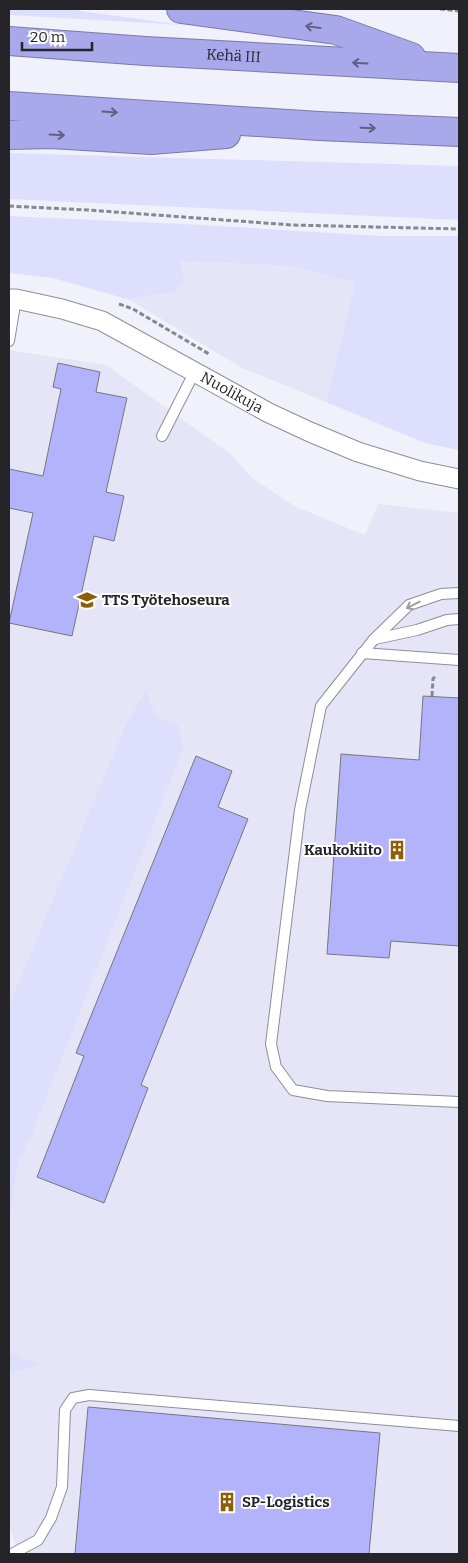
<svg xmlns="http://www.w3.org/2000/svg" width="468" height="1563" viewBox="0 0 468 1563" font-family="Bitter,serif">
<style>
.built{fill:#e5e5f7}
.green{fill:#dedffc}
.building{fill:#b3b3fb;stroke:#76767f}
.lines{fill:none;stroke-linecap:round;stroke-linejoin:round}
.lane-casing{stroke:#8e8e97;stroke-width:12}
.street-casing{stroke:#8e8e97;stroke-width:21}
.highway-casing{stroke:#7a7aa6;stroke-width:30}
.path{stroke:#87888f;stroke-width:3;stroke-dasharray:5 2.5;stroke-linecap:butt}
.lane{stroke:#fff;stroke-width:10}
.street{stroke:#fff;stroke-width:19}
.highway{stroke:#a8a8ea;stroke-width:28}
.oneway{stroke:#606080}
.oneway2{stroke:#9d9d9f}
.labels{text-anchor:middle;stroke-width:4;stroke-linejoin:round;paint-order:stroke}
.street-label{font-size:15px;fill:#252529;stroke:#fff}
.poi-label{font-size:15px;font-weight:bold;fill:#252529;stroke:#fff;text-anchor:start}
</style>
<rect width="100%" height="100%" fill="#f0f1fb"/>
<!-- built -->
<g class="built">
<polygon points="177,261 292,266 355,283 326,402 242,368 130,300 149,295"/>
<polygon points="9,350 106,365 232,455 252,478 296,507 365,535 378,504 459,513 459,1554 19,1554 9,1526"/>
</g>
<!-- green -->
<g class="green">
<polygon points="9,9 66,9 183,25 9,15"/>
<polygon points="9,153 459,166 459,220 9,199"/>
<path d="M9,216L203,225L380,236H459V450L425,443L326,402L355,283L292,266L178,261C185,277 186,276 176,292L149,295L130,300L53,278L9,273Z"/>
<polygon points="145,691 157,718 178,725 183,748 32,1134 18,1161 9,1222 9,1006 125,727"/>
<polygon points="9,1352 41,1365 9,1372"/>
</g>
<!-- building -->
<g class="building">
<polygon points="58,363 100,372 96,392 127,398 106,492 124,496 114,541 94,536 72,636 9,623 33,513 9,508 9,469 43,476 61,389 53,387"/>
<polygon points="423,696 459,698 459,946 391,941 389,958 327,954 341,754 419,760"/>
<polygon points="196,756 232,771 218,807 248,819 141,1085 148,1088 104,1203 37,1177 84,1056 76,1053"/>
<polygon points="88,1407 380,1433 369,1554 75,1554"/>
</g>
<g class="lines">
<defs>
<g id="lane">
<polyline points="9,341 16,299"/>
<polyline points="162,436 195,371"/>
<polyline points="459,593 441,594 409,605 374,639 321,706 300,810 271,1044 276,1067 293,1090 327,1096 459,1102"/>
<polyline points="375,639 417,630 447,620 459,619"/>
<polyline points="362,653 459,660"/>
<polyline points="12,1554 38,1540 51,1518 62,1487 65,1410 73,1398 89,1395 459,1426"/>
</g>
<g id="street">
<path id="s1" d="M9,299H16L62,309L102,321L269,413L310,432L358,452L420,471L459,479"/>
</g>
<g id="highway">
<polyline points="181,9 336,30 411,57"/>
<path id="s2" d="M9,41L145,51L459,68"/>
<polyline points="9,106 319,126 459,132"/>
<polyline points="9,135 51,134 151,140 226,134"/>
</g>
</defs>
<!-- lane casing -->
<use href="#lane" class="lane-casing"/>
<!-- street casing -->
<use href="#street" class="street-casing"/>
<!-- highway casing -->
<use href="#highway" class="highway-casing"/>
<!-- path -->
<g class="path">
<polyline points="440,9 459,11"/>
<polyline points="9,206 88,210 292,225 459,229"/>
<polyline points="119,304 133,309 209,354"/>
<polyline points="432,696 433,679 436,675"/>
</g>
<!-- lane -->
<use href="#lane" class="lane"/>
<!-- street -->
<use href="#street" class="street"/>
<!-- highway -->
<use href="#highway" class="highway"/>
</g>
<!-- one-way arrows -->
<defs><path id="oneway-shaft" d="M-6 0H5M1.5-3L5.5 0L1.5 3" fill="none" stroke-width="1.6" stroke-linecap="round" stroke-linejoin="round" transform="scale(1.25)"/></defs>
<g class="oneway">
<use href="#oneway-shaft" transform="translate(313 27) rotate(-172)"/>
<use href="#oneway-shaft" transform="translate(360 63) rotate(-177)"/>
<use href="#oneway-shaft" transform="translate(110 112) rotate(4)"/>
<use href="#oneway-shaft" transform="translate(368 128) rotate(2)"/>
<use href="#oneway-shaft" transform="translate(57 135) rotate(3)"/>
</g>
<use class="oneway2" href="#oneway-shaft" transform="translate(413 605) rotate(153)"/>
<!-- icons -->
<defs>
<symbol id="school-bare" viewBox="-9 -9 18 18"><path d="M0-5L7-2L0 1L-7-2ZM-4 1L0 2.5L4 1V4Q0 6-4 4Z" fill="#8d5e07" stroke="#fff" stroke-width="2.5" paint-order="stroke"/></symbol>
<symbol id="building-bare" viewBox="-9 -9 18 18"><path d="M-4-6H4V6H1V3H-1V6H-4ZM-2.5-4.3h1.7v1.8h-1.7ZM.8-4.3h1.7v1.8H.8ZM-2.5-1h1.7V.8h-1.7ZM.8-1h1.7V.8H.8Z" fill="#8d5e07" stroke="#fff" stroke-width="2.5" paint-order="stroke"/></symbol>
</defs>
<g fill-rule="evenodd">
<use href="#school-bare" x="73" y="586" width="28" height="28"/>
<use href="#building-bare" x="383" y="836" width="28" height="28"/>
<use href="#building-bare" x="213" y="1488" width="28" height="28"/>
</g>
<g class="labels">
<!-- street labels -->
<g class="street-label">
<text dy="5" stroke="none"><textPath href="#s2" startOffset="225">Kehä III</textPath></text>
<text dy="5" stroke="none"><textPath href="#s1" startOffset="244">Nuolikuja</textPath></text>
</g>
<!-- poi labels -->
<g class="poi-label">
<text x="102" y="605">TTS Työtehoseura</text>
<text x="382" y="855" text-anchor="end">Kaukokiito</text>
<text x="242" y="1507">SP-Logistics</text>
</g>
</g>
<!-- border -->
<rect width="468" height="1563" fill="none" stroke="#252529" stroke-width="20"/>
<!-- scale -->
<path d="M22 42v8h70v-8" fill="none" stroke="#252529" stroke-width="2.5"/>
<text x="30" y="42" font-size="15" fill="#252529" stroke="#ffffff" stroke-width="4" paint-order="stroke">20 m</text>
</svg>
